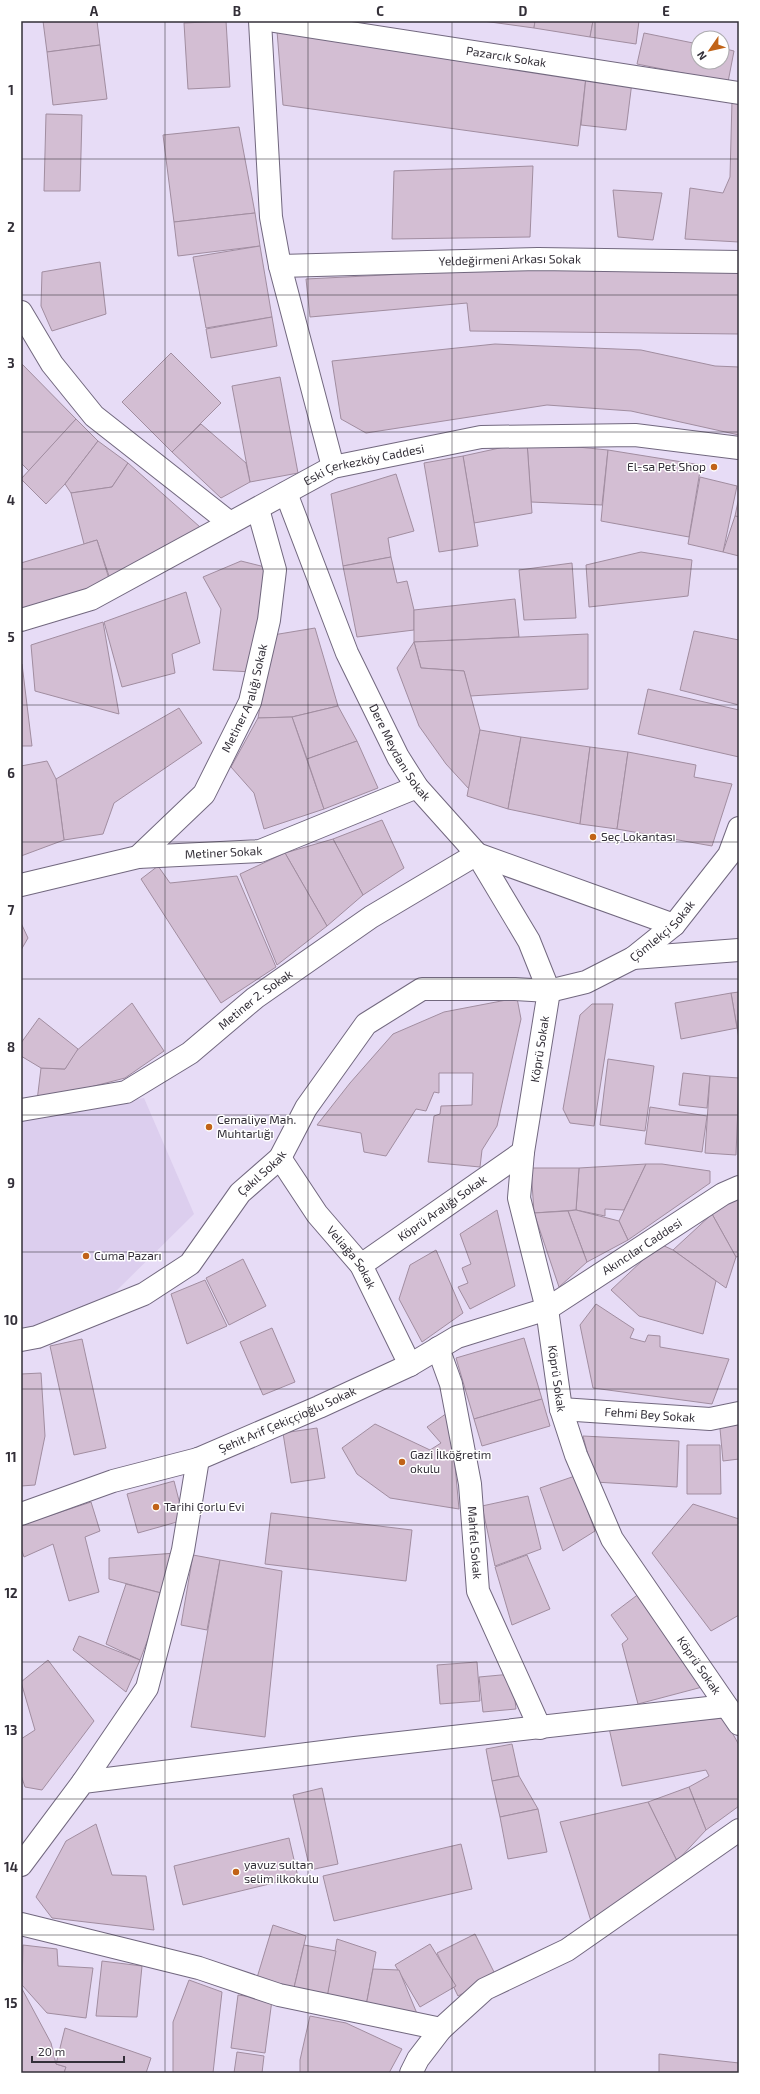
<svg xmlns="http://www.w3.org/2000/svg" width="760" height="2094" viewBox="0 0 760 2094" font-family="'Exo 2',sans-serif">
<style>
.built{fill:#dcceee}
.building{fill:#d3bed3;stroke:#a18da0}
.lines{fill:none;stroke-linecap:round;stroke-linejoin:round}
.street-casing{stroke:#72687f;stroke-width:24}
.secondary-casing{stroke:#72687f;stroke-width:24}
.street{stroke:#fff;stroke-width:22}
.secondary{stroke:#fff;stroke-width:22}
.grid{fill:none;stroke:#332f38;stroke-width:1;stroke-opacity:0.55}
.poi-dot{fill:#c16317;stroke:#fff;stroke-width:1.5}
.labels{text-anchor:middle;stroke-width:3;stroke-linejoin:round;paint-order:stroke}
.street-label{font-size:12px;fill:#332f38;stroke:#fff}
.poi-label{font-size:12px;fill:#332f38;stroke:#fff;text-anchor:start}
.neatline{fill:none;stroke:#332f38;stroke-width:1.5}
.grid-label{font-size:13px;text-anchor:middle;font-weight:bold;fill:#332f38}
</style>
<rect width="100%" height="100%" fill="#e7dcf6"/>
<!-- built -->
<polygon class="built" points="144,1098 194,1214 108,1299 21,1331 21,1119"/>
<!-- building -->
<g class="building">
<polygon points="43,21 97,21 100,45 47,52"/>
<polygon points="226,21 230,87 188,89 184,23"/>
<polygon points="483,21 535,21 534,28"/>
<polygon points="535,21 593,21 590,37 534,28"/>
<polygon points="593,21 639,21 636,44 590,37"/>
<polygon points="277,31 586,77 578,146 283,105"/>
<polygon points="644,33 698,44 698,62 722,62 722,48 734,51 728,82 637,64"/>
<polygon points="100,45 107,99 53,105 47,52"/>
<polygon points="586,77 632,82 626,130 581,125"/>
<polygon points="732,100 739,103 739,242 685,239 690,188 723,193 730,177"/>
<polygon points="46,114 82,115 80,191 44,191"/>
<polygon points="239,127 255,213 174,222 163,135"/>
<polygon points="533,166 530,237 392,239 394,171"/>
<polygon points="613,190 662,193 653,240 618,237"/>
<polygon points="255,213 260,246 178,256 174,222"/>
<polygon points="260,246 272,317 206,328 193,257"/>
<polygon points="100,262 106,314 52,331 41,306 42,272"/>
<polygon points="544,267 739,271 739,334 470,331 467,303 310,317 306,279"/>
<polygon points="272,317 277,346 211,358 206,329"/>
<polygon points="495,344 641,350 715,366 739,367 739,435 631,411 547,405 366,433 341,419 332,361"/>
<polygon points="171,353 221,403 172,452 122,402"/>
<polygon points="22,364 76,419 29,471 21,463"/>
<polygon points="280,377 298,473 250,482 232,386"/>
<polygon points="76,419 98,441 65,484 46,504 21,479"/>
<polygon points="201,424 246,463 250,482 221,498 172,452"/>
<polygon points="98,441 128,463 112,487 71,493 65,484"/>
<polygon points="527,442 608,450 602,505 531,502"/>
<polygon points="527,442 532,513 474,523 463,456"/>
<polygon points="608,450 701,465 689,537 601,521"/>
<polygon points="463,456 478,546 439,552 424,463"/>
<polygon points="128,463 200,527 110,579 97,540 84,544 71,493 112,487"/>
<polygon points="396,474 414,531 388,538 391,557 343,566 331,494"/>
<polygon points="700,477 737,486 723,552 688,544"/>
<polygon points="739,497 739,517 735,516"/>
<polygon points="735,516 739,517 739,556 723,552"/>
<polygon points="97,540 110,582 21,609 21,563"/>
<polygon points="641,552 692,560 688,596 589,607 586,565"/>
<polygon points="391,557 397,583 407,581 414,610 414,630 357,637 343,566"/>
<polygon points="241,561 269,568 253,672 213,670 221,609 203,577"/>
<polygon points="572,563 576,618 524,620 519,570"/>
<polygon points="186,592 200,643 172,654 175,673 122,687 104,622"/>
<polygon points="515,599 519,637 414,642 414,610"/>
<polygon points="103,622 119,714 35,691 31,645"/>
<polygon points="315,628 338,706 292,717 258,718 273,635"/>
<polygon points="694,631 739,640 739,705 680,690"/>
<polygon points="588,634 588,689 470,696 464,671 421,668 414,642"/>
<polygon points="414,642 421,668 464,671 480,730 469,789 446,764 419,726 397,668"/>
<polygon points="21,664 22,664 32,746 21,746"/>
<polygon points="648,689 739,710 739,757 638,734"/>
<polygon points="338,706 357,741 307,759 292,717"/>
<polygon points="179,708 202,743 114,803 103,834 64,840 56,779"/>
<polygon points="292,717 324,809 264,829 254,793 231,767 258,718"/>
<polygon points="480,730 521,737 508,809 467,796"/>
<polygon points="521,737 590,747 580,824 508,809"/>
<polygon points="357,741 378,788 324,809 307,759"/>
<polygon points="590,747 628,752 617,829 580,824"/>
<polygon points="628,752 696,765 694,777 732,784 712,846 617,829"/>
<polygon points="47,761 56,779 64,840 21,856 21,766"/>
<polygon points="382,820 404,868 363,895 333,839"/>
<polygon points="333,839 363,895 327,926 285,853"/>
<polygon points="285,853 327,926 277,965 240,874"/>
<polygon points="158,866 170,883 237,876 276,967 221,1003 141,879"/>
<polygon points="21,923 28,938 21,950"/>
<polygon points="739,992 739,1039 731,993"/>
<polygon points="731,993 737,1028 681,1039 675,1003"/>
<polygon points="517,998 521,1019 497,1126 482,1150 480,1167 428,1162 434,1116 440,1114 441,1106 472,1105 473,1073 439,1073 439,1093 434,1092 426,1111 416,1109 386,1156 364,1152 361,1133 317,1125 350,1083 393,1034 444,1012"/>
<polygon points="132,1003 164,1051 125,1078 37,1101 41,1068 65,1069 75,1052"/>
<polygon points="592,1004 613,1004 594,1126 570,1123 563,1109 580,1015"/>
<polygon points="39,1018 78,1049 65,1069 41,1068 21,1056 21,1043"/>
<polygon points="608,1059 654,1066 645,1131 600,1125"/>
<polygon points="683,1073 710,1076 707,1108 679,1105"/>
<polygon points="710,1076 739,1078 736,1155 705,1153"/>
<polygon points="650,1107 707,1116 702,1152 645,1144"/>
<polygon points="646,1164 624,1210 605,1209 605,1216 576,1210 579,1168"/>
<polygon points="646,1164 662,1164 710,1171 710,1183 628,1240 619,1221"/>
<polygon points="531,1168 579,1168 576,1210 534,1213"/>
<polygon points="739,1198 739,1256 736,1257 712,1214 729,1201"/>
<polygon points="497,1210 515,1286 470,1309 458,1287 468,1283 462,1268 471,1264 460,1234"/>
<polygon points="576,1210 619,1221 628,1240 587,1262 568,1211"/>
<polygon points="568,1211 587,1262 559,1287 534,1213"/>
<polygon points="712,1214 736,1257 726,1288 673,1250"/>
<polygon points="660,1244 673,1250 716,1281 703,1334 639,1316 611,1290"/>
<polygon points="436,1250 463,1313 422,1342 399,1299 410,1265"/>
<polygon points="243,1259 266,1306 229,1325 206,1278"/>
<polygon points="205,1280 227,1326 187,1344 171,1294"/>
<polygon points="596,1304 634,1329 630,1338 645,1342 648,1335 660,1336 660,1347 729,1359 712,1404 593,1388 580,1325"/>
<polygon points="272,1328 295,1382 263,1395 240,1342"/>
<polygon points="524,1338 542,1399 474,1419 456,1358"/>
<polygon points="82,1339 106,1448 74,1455 50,1346"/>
<polygon points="41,1373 45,1436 35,1485 21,1486 21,1374"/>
<polygon points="542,1399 550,1426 482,1446 474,1419"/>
<polygon points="450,1411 459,1509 390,1498 357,1474 342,1448 375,1424 430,1450 441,1443 427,1427"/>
<polygon points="739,1416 739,1459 723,1461 719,1418"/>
<polygon points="317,1428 325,1478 291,1483 283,1433"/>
<polygon points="583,1436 679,1441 677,1487 595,1482"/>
<polygon points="687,1445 720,1445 721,1494 687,1494"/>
<polygon points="575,1476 595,1531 563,1551 540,1488"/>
<polygon points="174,1481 184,1520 138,1533 127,1494"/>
<polygon points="528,1496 541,1549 495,1566 482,1506"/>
<polygon points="91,1502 100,1531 85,1537 99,1592 69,1601 53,1544 24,1557 21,1548 21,1525"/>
<polygon points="693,1504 739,1519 739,1615 711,1631 652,1553"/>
<polygon points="271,1513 412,1530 406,1581 265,1564"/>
<polygon points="176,1553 165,1594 109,1579 109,1558"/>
<polygon points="193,1555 220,1560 207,1630 181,1625"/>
<polygon points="527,1555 550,1609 512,1625 495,1567"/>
<polygon points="220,1560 282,1571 265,1737 191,1727"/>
<polygon points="126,1584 165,1594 140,1660 106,1644"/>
<polygon points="640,1593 706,1686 638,1704 622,1644 628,1639 611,1615"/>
<polygon points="79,1636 140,1660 126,1692 73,1650"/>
<polygon points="48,1660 94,1721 42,1790 25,1787 21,1775 21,1739 35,1730 21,1682"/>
<polygon points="477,1662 480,1701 440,1704 437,1665"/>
<polygon points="512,1674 516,1709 483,1712 479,1677"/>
<polygon points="724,1718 739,1745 739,1806 706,1830 689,1787 709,1776 706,1770 622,1786 609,1728"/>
<polygon points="512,1744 519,1776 492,1781 486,1749"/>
<polygon points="519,1776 538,1809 500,1817 492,1781"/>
<polygon points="689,1787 706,1830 677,1861 648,1802"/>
<polygon points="322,1788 338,1864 310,1870 293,1795"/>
<polygon points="648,1802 677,1861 591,1921 560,1822"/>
<polygon points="538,1809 547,1852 508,1859 500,1817"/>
<polygon points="96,1824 112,1875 146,1876 154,1930 52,1918 36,1897 66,1841"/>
<polygon points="289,1838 298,1877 183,1905 174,1866"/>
<polygon points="461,1844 472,1889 334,1921 323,1876"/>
<polygon points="273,1925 306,1936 293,1992 256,1981"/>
<polygon points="475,1934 496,1976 458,1996 437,1953"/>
<polygon points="337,1939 376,1952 366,2006 327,1997"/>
<polygon points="430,1944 456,1986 420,2007 395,1965"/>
<polygon points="23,1945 57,1949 58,1966 93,1968 86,2018 47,2013 22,1985"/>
<polygon points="304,1945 336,1951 327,1997 293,1992"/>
<polygon points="102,1961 142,1966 137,2017 96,2016"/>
<polygon points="373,1969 399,1970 418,2016 366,2006"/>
<polygon points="189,1980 222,1992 213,2073 173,2073 173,2022"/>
<polygon points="21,1987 51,2043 56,2064 66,2067 64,2073 21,2073"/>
<polygon points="238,1995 272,2000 265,2053 231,2048"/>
<polygon points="310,2016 346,2023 402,2049 389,2073 300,2073 300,2060"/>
<polygon points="65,2028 151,2058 146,2073 64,2073 66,2067 56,2064"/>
<polygon points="237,2052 264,2056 262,2073 234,2073"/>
<polygon points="659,2054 739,2063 739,2073 659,2073"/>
</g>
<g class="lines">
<defs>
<g id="street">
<polyline points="260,21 271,217 280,266 333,467"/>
<path id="s1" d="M274,21L739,93"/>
<path id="s2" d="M280,266L538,259L739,262"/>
<polyline points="21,312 52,364 94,416 230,523"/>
<path id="s3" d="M286,493L347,653L398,757L417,787L477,854L529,941L549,991"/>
<path id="s4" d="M138,857L204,794L250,702L269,620L275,570L258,509"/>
<path id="s5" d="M21,885L138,857L260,851L417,787"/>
<polyline points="633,958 739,950"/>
<path id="s6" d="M549,991L523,1152L519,1198L547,1309L561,1409L576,1455L612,1539L739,1724"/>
<path id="s7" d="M21,1110L126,1092L190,1053L255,998L371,917L477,854L674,925"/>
<path id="s8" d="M280,1158L317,1214L361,1265L410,1365"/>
<path id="s9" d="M361,1265L523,1152"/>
<path id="s10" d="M21,1340L37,1337L144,1294L190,1264L240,1193L280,1158L306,1108L366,1024L422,989H515L549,991L586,982L633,958L674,925L729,855L739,828"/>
<path id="s11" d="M438,1348L451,1384L470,1484L478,1591L540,1728"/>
<path id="s12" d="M561,1409L710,1419L739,1413"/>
<path id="s13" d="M21,1514L113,1481L198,1459L319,1407L410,1365L457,1337L547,1309L723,1194L739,1187"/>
<polyline points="83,1782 147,1688 183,1550 198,1459"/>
<polyline points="21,1865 83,1782 355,1748 726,1706"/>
<polyline points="21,1924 199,1968 279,1995 441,2029"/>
<polyline points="411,2073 418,2059 441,2029 485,1989 567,1950 739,1830"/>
</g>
<g id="secondary">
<path id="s14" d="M21,620L91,599L333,467L481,437L635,435L739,448"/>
</g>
</defs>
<!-- street casing -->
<use href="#street" class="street-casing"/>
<!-- secondary casing -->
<use href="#secondary" class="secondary-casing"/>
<!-- street -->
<use href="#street" class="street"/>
<!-- secondary -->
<use href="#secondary" class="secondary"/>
</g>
<!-- grid -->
<path class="grid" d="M165,21V2073M308,21V2073M452,21V2073M595,21V2073M21,159H739M21,295H739M21,432H739M21,569H739M21,705H739M21,842H739M21,979H739M21,1115H739M21,1252H739M21,1389H739M21,1525H739M21,1662H739M21,1799H739M21,1935H739"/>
<!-- markers -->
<g class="poi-dot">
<circle cx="714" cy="467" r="4"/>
<circle cx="593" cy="837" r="4"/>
<circle cx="209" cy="1127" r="4"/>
<circle cx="86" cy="1256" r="4"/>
<circle cx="402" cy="1462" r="4"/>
<circle cx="156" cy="1507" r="4"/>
<circle cx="236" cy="1872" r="4"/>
</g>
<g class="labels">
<!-- street labels -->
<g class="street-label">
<text dy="4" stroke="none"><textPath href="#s1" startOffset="235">Pazarcık Sokak</textPath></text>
<text dy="4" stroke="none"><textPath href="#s2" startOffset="230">Yeldeğirmeni Arkası Sokak</textPath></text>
<text dy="4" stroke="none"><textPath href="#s14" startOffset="379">Eski Çerkezköy Caddesi</textPath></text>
<text dy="4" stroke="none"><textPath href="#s4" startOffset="196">Metiner Aralığı Sokak</textPath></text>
<text dy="4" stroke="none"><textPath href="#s3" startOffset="284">Dere Meydanı Sokak</textPath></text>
<text dy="4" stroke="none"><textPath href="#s5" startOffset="206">Metiner Sokak</textPath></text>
<text dy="4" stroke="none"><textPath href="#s10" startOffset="810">Çömlekçi Sokak</textPath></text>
<text dy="4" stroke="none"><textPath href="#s7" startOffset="266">Metiner 2. Sokak</textPath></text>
<text transform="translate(540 1049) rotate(-81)" y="4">Köprü Sokak</text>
<text dy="4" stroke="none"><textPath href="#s10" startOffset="303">Çakıl Sokak</textPath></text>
<text dy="4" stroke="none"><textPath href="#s9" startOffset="99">Köprü Aralığı Sokak</textPath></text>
<text dy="4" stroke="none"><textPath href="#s13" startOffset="680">Akıncılar Caddesi</textPath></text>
<text dy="4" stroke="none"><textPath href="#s8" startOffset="123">Veliağa Sokak</textPath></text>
<text dy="4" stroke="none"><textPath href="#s6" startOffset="394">Köprü Sokak</textPath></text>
<text dy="4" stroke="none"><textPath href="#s12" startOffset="89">Fehmi Bey Sokak</textPath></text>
<text dy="4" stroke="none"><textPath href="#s13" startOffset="283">Şehit Arif Çekiççioğlu Sokak</textPath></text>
<text dy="4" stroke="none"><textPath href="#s11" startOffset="199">Mahfel Sokak</textPath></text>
<text dy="4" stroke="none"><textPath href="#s6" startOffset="718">Köprü Sokak</textPath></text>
</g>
<!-- poi labels -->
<g class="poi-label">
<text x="706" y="471" text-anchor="end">El-sa Pet Shop</text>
<text x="601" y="841">Seç Lokantası</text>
<text x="217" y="1124">Cemaliye Mah.<tspan x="217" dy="14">Muhtarlığı</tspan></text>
<text x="94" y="1260">Cuma Pazarı</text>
<text x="410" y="1459">Gazi İlköğretim<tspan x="410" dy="14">okulu</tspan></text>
<text x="164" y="1511">Tarihi Çorlu Evi</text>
<text x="244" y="1869">yavuz sultan<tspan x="244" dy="14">selim ilkokulu</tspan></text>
</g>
</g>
<!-- border -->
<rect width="760" height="2094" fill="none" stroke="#ffffff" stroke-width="44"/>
<!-- north arrow -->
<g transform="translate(710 50) rotate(236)"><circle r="19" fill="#ffffff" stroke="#adacaf"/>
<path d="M0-3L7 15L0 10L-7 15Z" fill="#c16317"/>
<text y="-6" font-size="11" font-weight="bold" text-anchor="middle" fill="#332f38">N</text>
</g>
<!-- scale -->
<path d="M32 2056v6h92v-6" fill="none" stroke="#332f38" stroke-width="2"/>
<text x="38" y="2056" font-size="12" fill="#332f38" stroke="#ffffff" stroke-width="3" paint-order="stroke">20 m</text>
<rect x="22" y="22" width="716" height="2050" class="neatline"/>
<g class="grid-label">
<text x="94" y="16">A</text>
<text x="237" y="16">B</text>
<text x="380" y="16">C</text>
<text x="523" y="16">D</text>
<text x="666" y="16">E</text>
<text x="11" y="95">1</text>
<text x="11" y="232">2</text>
<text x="11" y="368">3</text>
<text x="11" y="505">4</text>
<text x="11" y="642">5</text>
<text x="11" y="778">6</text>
<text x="11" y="915">7</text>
<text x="11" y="1052">8</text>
<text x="11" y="1188">9</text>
<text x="11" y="1325">10</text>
<text x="11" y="1462">11</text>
<text x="11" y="1598">12</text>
<text x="11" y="1735">13</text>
<text x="11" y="1872">14</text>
<text x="11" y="2008">15</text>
</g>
</svg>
